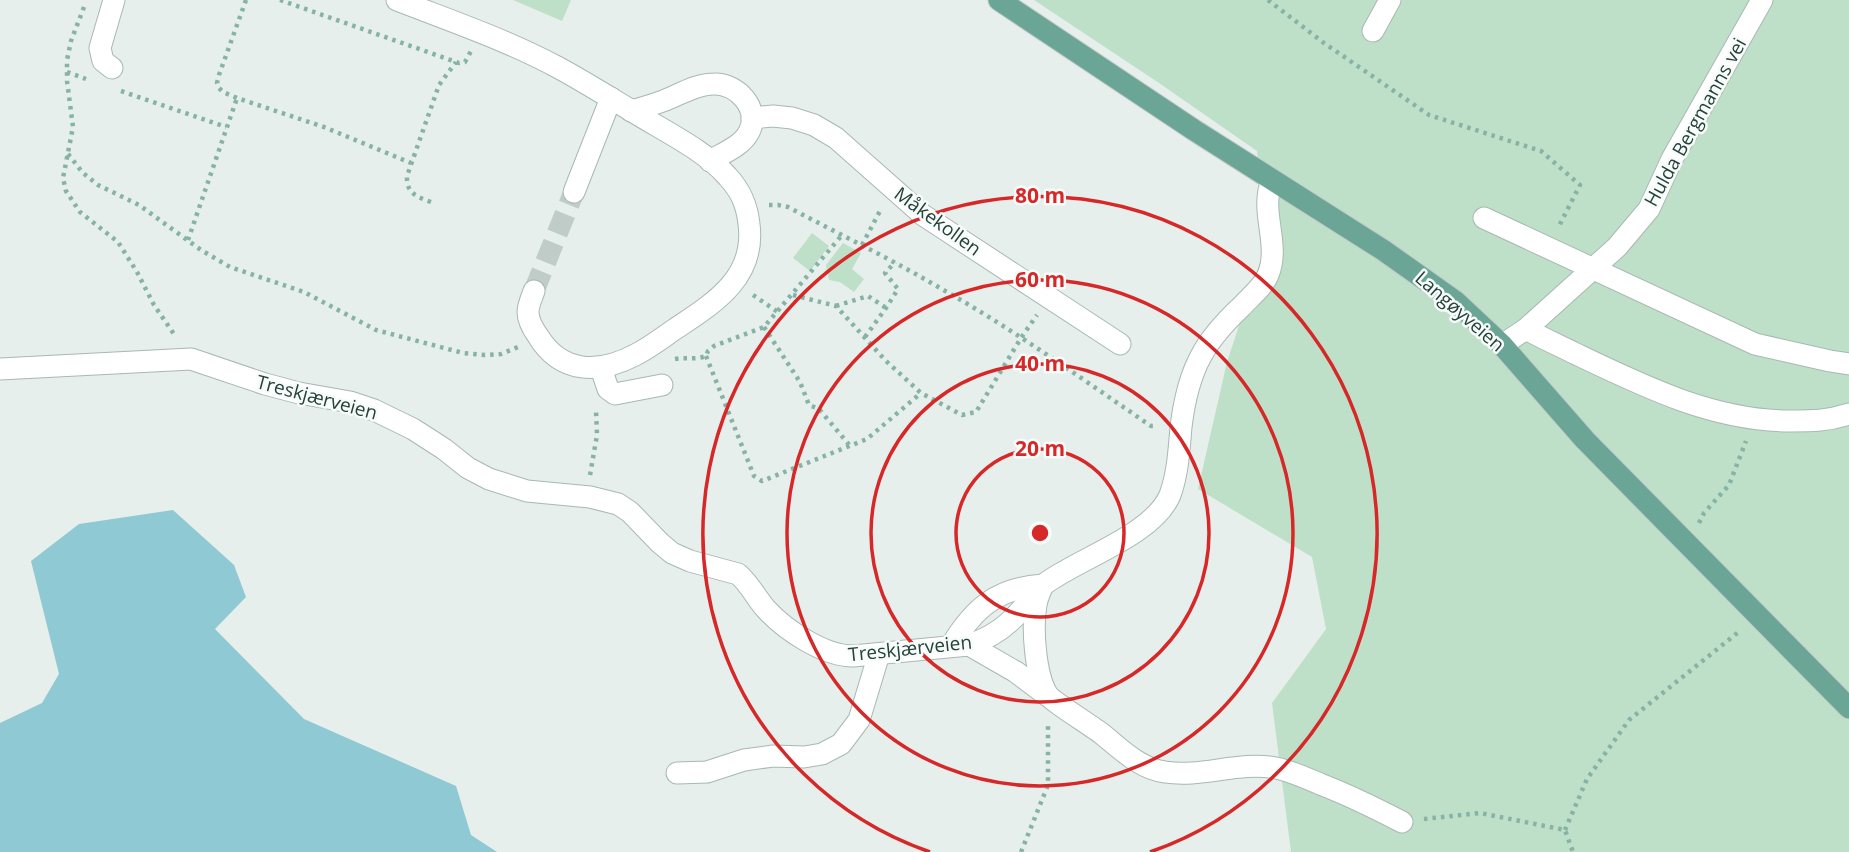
<svg xmlns="http://www.w3.org/2000/svg" width="1849" height="852" viewBox="0 0 1849 852" font-family="'Open Sans',sans-serif">
<style>
.green{fill:#bfe0c8}
.water{fill:#8ec9d4}
.lines{fill:none;stroke-linecap:round;stroke-linejoin:round}
.minor-tunnel{stroke:#bfccc8;stroke-width:21;stroke-dasharray:21 10;stroke-linecap:butt}
.minor-casing{stroke:#a8b8b2;stroke-width:23}
.major-casing{stroke:#c2cac8;stroke-width:23}
.path{stroke:#86b3a5;stroke-width:4.5;stroke-dasharray:3.5 5;stroke-linecap:butt}
.minor{stroke:#fff;stroke-width:21}
.major{stroke:#6aa596;stroke-width:21}
.ring{fill:none;stroke:#d62828;stroke-width:3.5}
.labels{text-anchor:middle;stroke-width:5;stroke-linejoin:round;paint-order:stroke}
.street-label{font-size:19px;fill:#24423a;stroke:#f7fbf9}
.centre{fill:#d62828;stroke:#f7fbf9;stroke-width:3.5}
.ring-label{font-size:21px;text-anchor:middle;font-weight:bold;fill:#d62828;stroke:#f7fbf9;stroke-width:5;stroke-linejoin:round;paint-order:stroke}
</style>
<rect width="100%" height="100%" fill="#e6efeb"/>
<!-- green -->
<g class="green">
<polygon points="513,0 571,0 562,21"/>
<polygon points="1034,0 1849,0 1849,852 1291,852 1272,703 1326,629 1312,557 1198,489 1227,362 1265,247 1257,151 1159,83"/>
<polygon points="812,233 829,246 810,271 793,258"/>
<polygon points="843,243 861,253 852,269 864,279 854,292 840,282 829,280 826,265"/>
</g>
<!-- water -->
<polygon class="water" points="173,510 234,565 246,597 215,629 304,719 456,786 471,835 497,852 0,852 0,723 42,703 59,674 31,561 79,524"/>
<g class="lines">
<!-- minor-tunnel -->
<polyline class="minor-tunnel" points="534,291 574,192"/>
<defs>
<g id="minor">
<path d="M397,0C451,21 507,40 559,68C583,81 607,96 632,111C662,130 705,150 728,177C741,191 747,205 749,224C756,278 714,303 675,329C662,338 649,348 635,355C599,374 561,374 538,336C533,329 528,320 528,312C528,305 532,297 534,291"/>
<polyline points="1373,31 1390,0"/>
<polyline points="112,68 103,61 100,48 114,0"/>
<path d="M631,111C642,108 652,105 663,101C679,95 696,84 714,84C737,83 761,109 749,132C742,146 723,153 710,161"/>
<polyline points="752,118 773,116 792,118 814,125 836,138 923,215 1120,344"/>
<polyline points="574,192 611,98"/>
<polyline points="1484,218 1755,344 1830,361 1849,364"/>
<polyline points="1526,329 1617,247 1649,209 1672,159 1762,0"/>
<path d="M1502,345L1526,329C1542,338 1558,345 1574,353C1643,386 1713,421 1791,421C1813,421 1827,421 1849,414"/>
<polyline points="601,368 608,389 615,394 662,385"/>
<path d="M0,369L191,359L265,384L299,393L350,402L374,410L413,429L444,449L468,468L489,479L527,491L590,497L618,504L630,512L660,543L672,553L690,561L738,574C750,584 756,598 766,609C785,630 824,656 853,656L969,645C990,638 1007,627 1021,610C1029,601 1037,590 1046,583C1082,557 1153,535 1170,495C1178,473 1179,450 1181,427C1184,402 1189,378 1201,356C1211,337 1225,322 1241,307C1250,297 1263,287 1268,275C1281,244 1259,211 1272,181"/>
<polyline points="969,645 1016,672 1048,696"/>
<path d="M951,646C974,608 997,588 1043,585C1040,592 1037,598 1036,605C1032,627 1035,674 1047,694C1051,701 1092,726 1102,734C1121,749 1140,769 1165,772C1201,778 1239,761 1276,768C1291,771 1306,778 1320,784C1349,795 1375,808 1402,822"/>
<polyline points="677,773 707,772 744,760 773,756 804,757 822,754 841,744 859,720 879,654"/>
</g>
<polyline id="major" points="999,0 1194,130 1383,250 1455,301 1502,345 1585,440 1849,708"/>
</defs>
<!-- minor casing -->
<use href="#minor" class="minor-casing"/>
<!-- major casing -->
<use href="#major" class="major-casing"/>
<!-- path -->
<g class="path">
<polyline points="246,0 219,75 217,83 219,88 223,92 237,98 324,127 411,163"/>
<polyline points="280,0 459,63 465,62 471,51"/>
<polyline points="1268,0 1324,43 1429,115 1541,151 1580,185 1558,228"/>
<polyline points="84,7 71,41 67,60 67,81 73,127 63,178 66,191 80,212 118,242 137,272 154,305 176,337"/>
<polyline points="67,72 86,79"/>
<polyline points="121,91 226,127"/>
<polyline points="68,154 83,173 98,185 139,205 201,250 230,267 304,292 376,330 463,353 485,355 501,354 518,347"/>
<path d="M431,202C417,197 406,193 407,176L439,85L456,62"/>
<path d="M769,205H778L788,207C839,234 891,259 940,288C1013,329 1082,379 1151,426H1157"/>
<polyline points="188,240 237,98"/>
<polyline points="862,245 881,209"/>
<polyline points="753,295 778,312"/>
<polyline points="793,295 836,306 886,361 921,393 962,415 976,412 1021,338 1037,315"/>
<polyline points="836,306 868,296 886,308"/>
<polyline points="764,327 800,382 809,405 819,409 851,447"/>
<polyline points="865,337 886,308 898,289 885,273 895,262"/>
<polyline points="706,356 754,476 762,481 867,439 921,393"/>
<path d="M675,359C686,357 696,360 706,356L708,351L714,346L764,327L842,235"/>
<polyline points="590,475 597,435 596,411"/>
<polyline points="1699,523 1704,513 1729,485 1746,441"/>
<polyline points="1424,819 1480,813 1565,830 1573,852"/>
<polyline points="1565,830 1587,779 1629,720 1741,630"/>
<polyline points="1021,852 1048,785 1048,725"/>
</g>
<!-- minor -->
<use href="#minor" class="minor"/>
<!-- major -->
<use href="#major" class="major"/>
</g>
<!-- distance rings -->
<g class="ring">
<circle cx="1040" cy="533" r="84"/>
<circle cx="1040" cy="533" r="169"/>
<circle cx="1040" cy="533" r="253"/>
<path d="M930 852A337 337 0 1 1 1150 852"/>
</g>
<g class="labels">
<!-- street labels -->
<g class="street-label">
<text transform="translate(1695 122) rotate(-61)" y="7">Hulda Bergmanns vei</text>
<text transform="translate(938 221) rotate(36)" y="7">Måkekollen</text>
<text transform="translate(1460 311) rotate(41)" y="7">Langøyveien</text>
<text transform="translate(317 397) rotate(15)" y="7">Treskjærveien</text>
<text transform="translate(910 648) rotate(-6)" y="7">Treskjærveien</text>
</g>
</g>
<circle cx="1040" cy="533" r="10" class="centre"/>
<g class="ring-label">
<text x="1040" y="203">80 m</text>
<text x="1040" y="287">60 m</text>
<text x="1040" y="371">40 m</text>
<text x="1040" y="456">20 m</text>
</g>
</svg>
